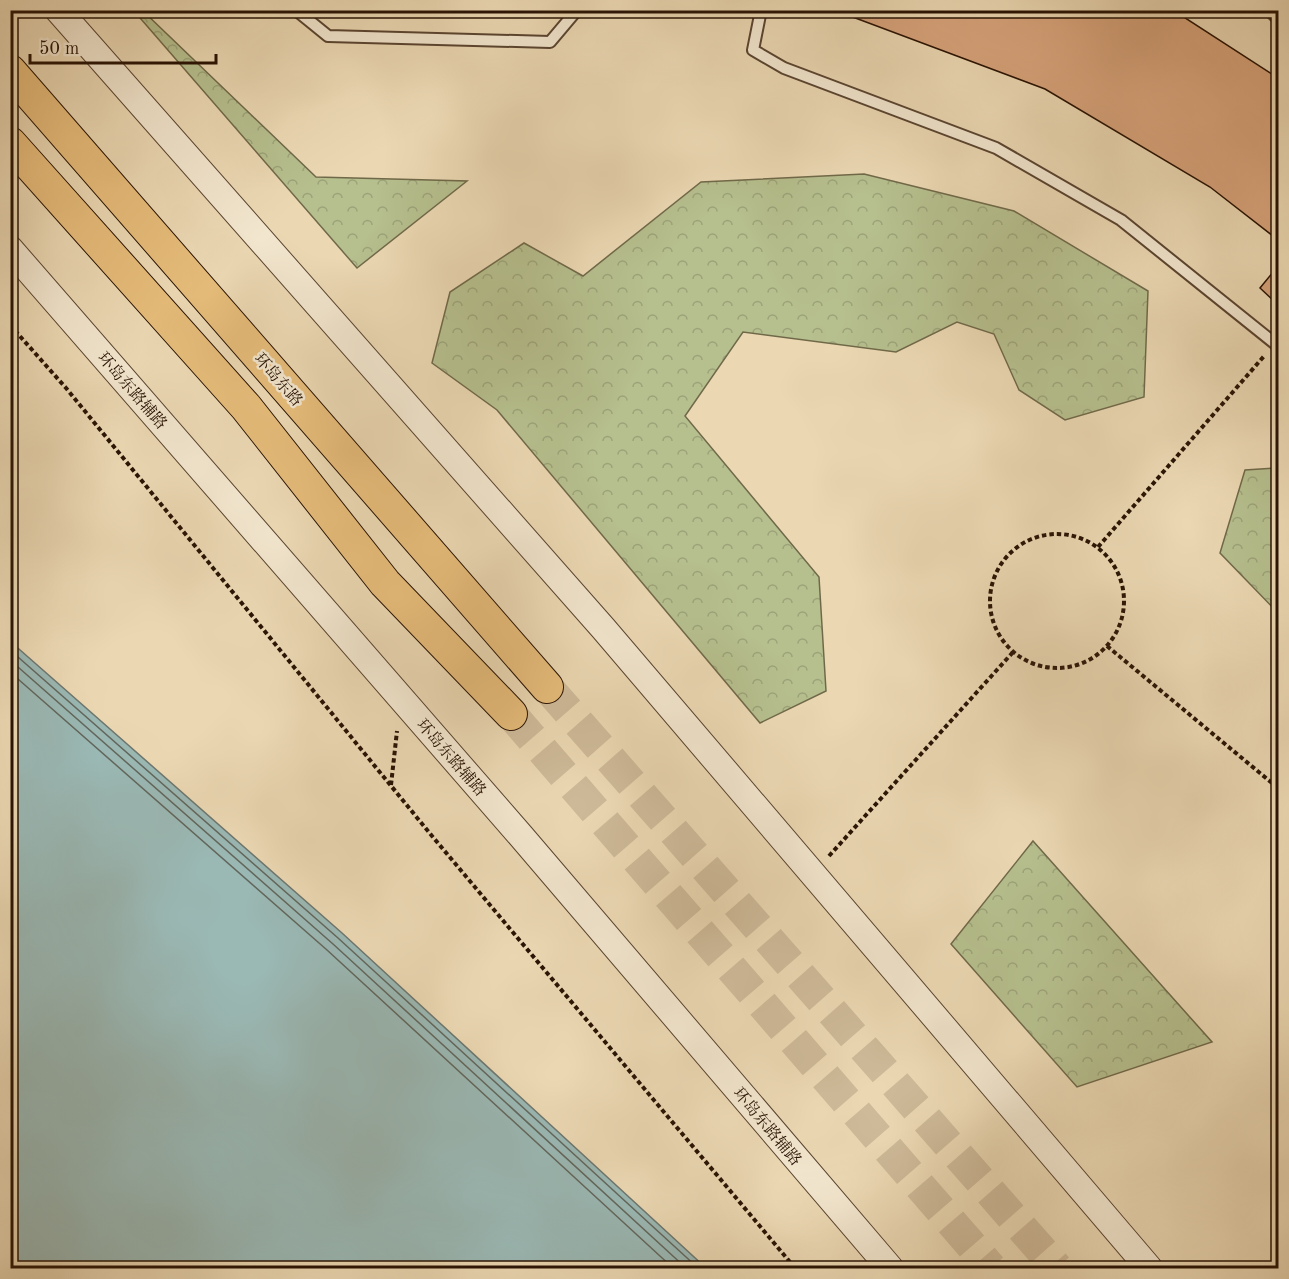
<svg xmlns="http://www.w3.org/2000/svg" width="1289" height="1279" viewBox="0 0 1289 1279" font-family="'Old Standard TT','Noto Serif SC',serif">
<style>
.forest{fill:url(#forest-crowns);stroke:#706949;stroke-width:1.5}
.water{fill:#9ab8b4;stroke:#6d766e;stroke-width:1.5}
.lines{fill:none;stroke-linecap:round;stroke-linejoin:round}
.shore{stroke:#62665c;stroke-width:1.5}
.building{fill:#d7a37b;stroke:#291304;stroke-width:1.5}
.primary-tunnel{stroke:#ceba99;stroke-width:32;stroke-dasharray:32 16;stroke-linecap:butt}
.service-casing{stroke:#5a4430;stroke-width:14}
.tertiary-casing{stroke:#5a4430;stroke-width:28}
.primary-casing{stroke:#291304;stroke-width:34}
.path{stroke:#291304;stroke-width:4;stroke-dasharray:4.5 3;stroke-linecap:butt}
.service{stroke:#f2e6ce;stroke-width:10}
.tertiary{stroke:#f2e6ce;stroke-width:26}
.primary{stroke:#e6bc7a;stroke-width:32}
.labels{text-anchor:middle;stroke-width:5;stroke-linejoin:round;paint-order:stroke}
.street-label{font-size:16px;fill:#291304;stroke:#f2e6ce}
</style>
<defs>
<pattern id="forest-crowns" width="20" height="18" patternUnits="userSpaceOnUse" patternTransform="scale(1.5)"><rect width="20" height="18" fill="#b6bf8e"/><path d="M2 6a3 3 0 1 1 6 0M12 15a3 3 0 1 1 6 0" fill="none" stroke="#9ca379"/></pattern>
</defs>
<rect width="100%" height="100%" fill="#ebd8b3"/>
<filter id="stains"><feTurbulence type="fractalNoise" baseFrequency=".00333" numOctaves="4"/><feColorMatrix values="0 0 0 0 .2 0 0 0 0 .09 0 0 0 0 .02 0 0 0 .5 -.17"/></filter>
<radialGradient id="worn" r=".72"><stop offset=".6" stop-color="#630" stop-opacity="0"/><stop offset="1" stop-color="#630" stop-opacity=".3"/></radialGradient>
<!-- forest -->
<g class="forest">
<polygon points="134,11 143,11 316,177 467,181 357,268"/>
<polygon points="864,174 1014,211 1148,291 1144,397 1065,420 1019,390 994,334 957,322 896,352 743,332 685,416 819,577 826,691 760,723 497,410 432,363 450,292 524,243 583,276 701,182"/>
<polygon points="1278,468 1278,613 1220,553 1245,470"/>
<polygon points="1033,841 1212,1042 1077,1087 951,944"/>
</g>
<!-- water -->
<polygon class="water" points="11,642 342,933 706,1268 11,1268"/>
<g class="lines">
<!-- shore -->
<g class="shore">
<polyline points="10,650 338,938 698,1268"/>
<polyline points="10,660 333,944 686,1268"/>
<polyline points="10,672 327,950 673,1268"/>
</g>
</g>
<!-- building -->
<g class="building">
<polygon points="834,10 1173,10 1278,78 1278,240 1210,187 1045,89"/>
<polygon points="1278,266 1278,305 1260,288"/>
</g>
<g class="lines">
<!-- primary-tunnel -->
<g class="primary-tunnel">
<polyline points="547,687 1057,1268"/>
<polyline points="511,714 991,1268"/>
</g>
<defs>
<g id="service">
<polyline points="296,10 328,36 550,42 577,10"/>
<polyline points="761,10 753,50 784,68 996,148 1121,220 1278,346"/>
<polyline points="1269,10 1278,19"/>
</g>
<g id="tertiary">
<polyline points="58,10 603,628 1149,1268"/>
<polyline points="10,249 521,836 890,1268"/>
</g>
<g id="primary">
<polyline points="10,71 547,687"/>
<polyline points="10,143 246,407 385,583 511,714"/>
</g>
</defs>
<!-- service casing -->
<use href="#service" class="service-casing"/>
<!-- tertiary casing -->
<use href="#tertiary" class="tertiary-casing"/>
<!-- primary casing -->
<use href="#primary" class="primary-casing"/>
<!-- path -->
<g class="path">
<polyline points="10,325 66,388 432,836 795,1268"/>
<circle cx="1057" cy="601" r="67"/>
<polyline points="1098,547 1265,355"/>
<polyline points="1107,646 1278,788"/>
<polyline points="391,785 397,731"/>
<polyline points="829,856 1014,651"/>
</g>
<!-- service -->
<use href="#service" class="service"/>
<!-- tertiary -->
<use href="#tertiary" class="tertiary"/>
<!-- primary -->
<use href="#primary" class="primary"/>
</g>
<g class="labels">
<!-- street labels -->
<g class="street-label">
<text transform="translate(279 379) rotate(49)" y="6">环岛东路</text>
<text transform="translate(133 390) rotate(49)" y="6">环岛东路辅路</text>
<text transform="translate(452 757) rotate(49)" y="6">环岛东路辅路</text>
<text transform="translate(768 1126) rotate(50)" y="6">环岛东路辅路</text>
</g>
</g>
<!-- margin -->
<rect width="1289" height="1279" fill="none" stroke="#ebd8b3" stroke-width="36"/>
<rect x="12" y="12" width="1265" height="1255" fill="none" stroke="#291304" stroke-width="3"/>
<rect x="18" y="18" width="1253" height="1243" fill="none" stroke="#291304" stroke-width="1.5"/>
<!-- scale -->
<path d="M30 54v9h186v-9" fill="none" stroke="#291304" stroke-width="3"/>
<text x="39" y="54" font-size="18" fill="#291304" stroke="#f2e6ce" stroke-width="4.5" paint-order="stroke">50 m</text>
<rect width="100%" height="100%" filter="url(#stains)"/>
<rect width="100%" height="100%" fill="url(#worn)"/>
</svg>
